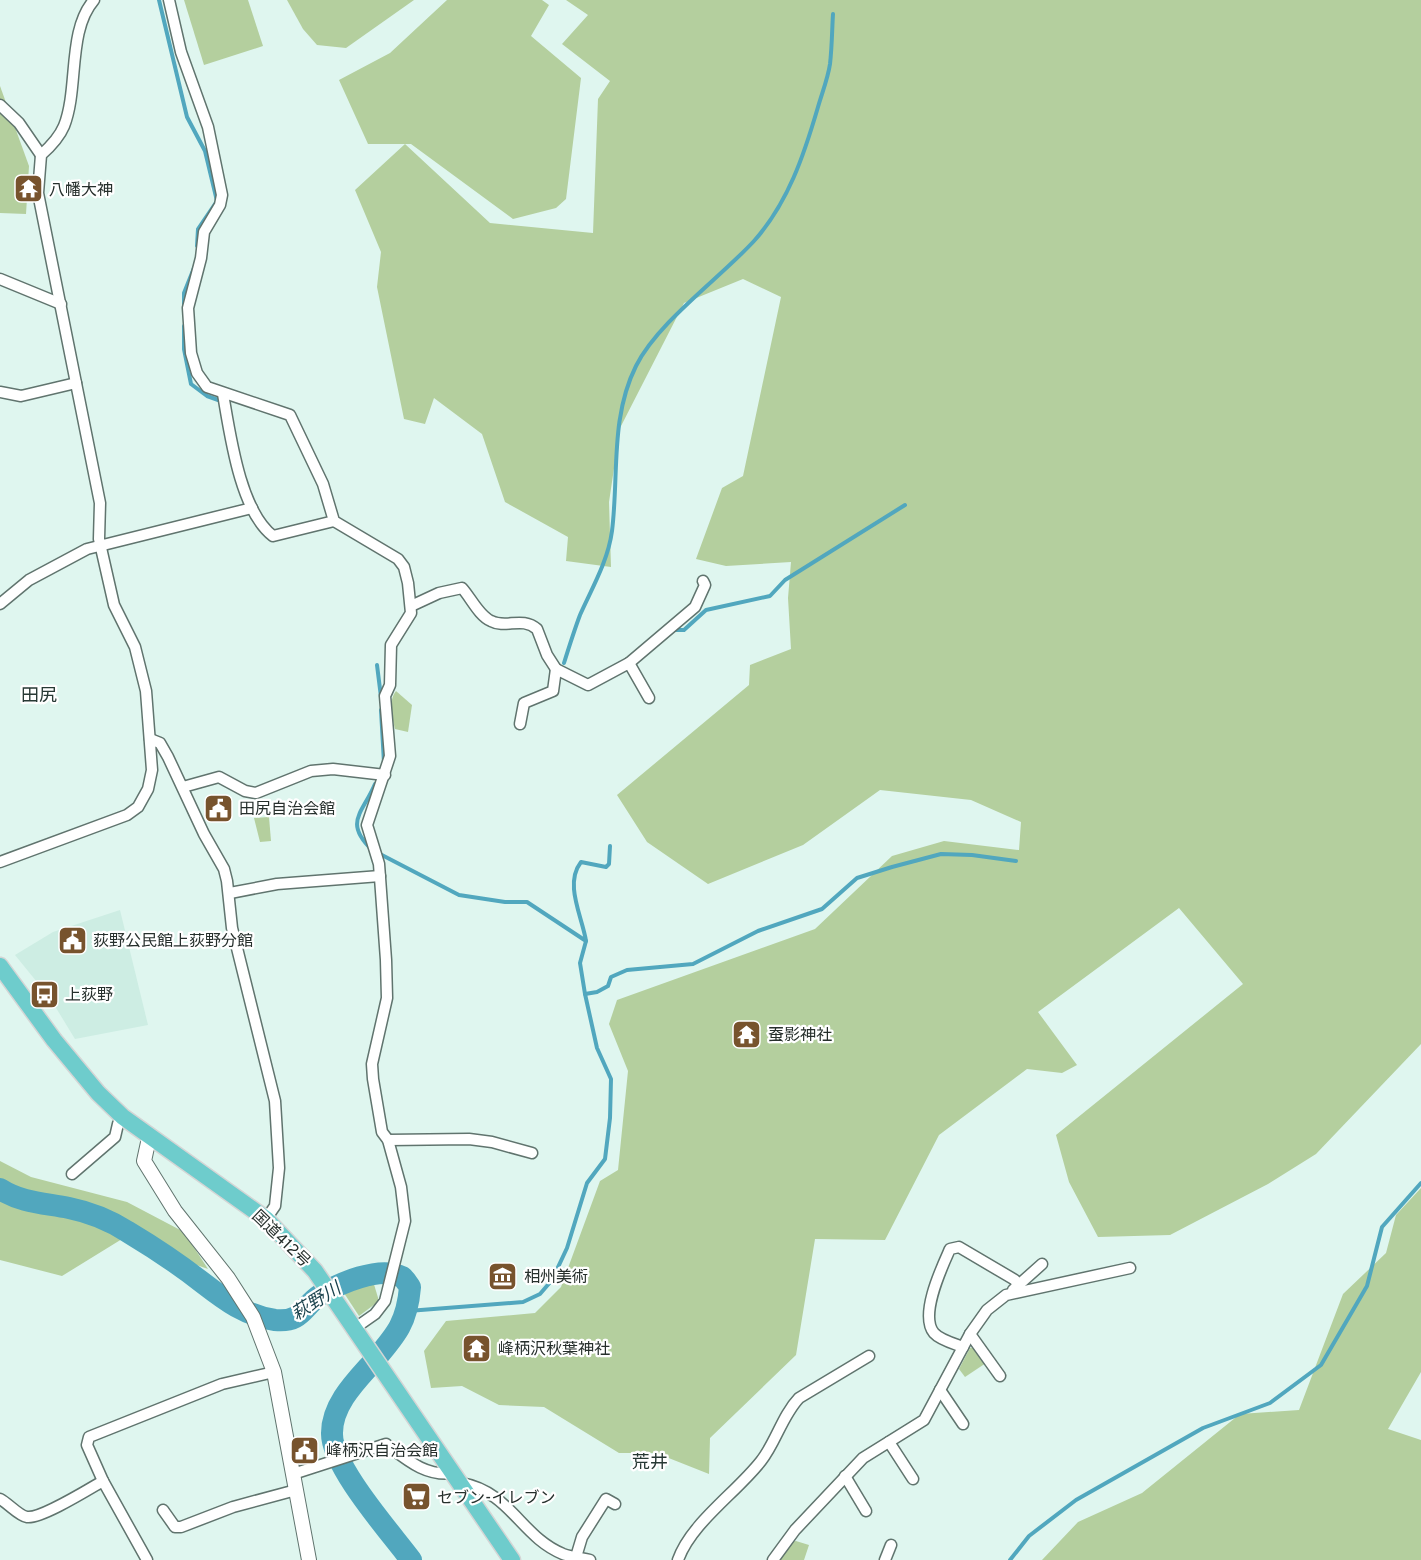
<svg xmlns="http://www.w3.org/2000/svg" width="1421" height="1560" viewBox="0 0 1421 1560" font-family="Overpass,'Noto Sans JP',sans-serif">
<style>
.built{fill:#cdede3}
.green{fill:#b4cf9e}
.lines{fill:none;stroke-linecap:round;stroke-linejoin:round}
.stream{stroke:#51a7be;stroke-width:4}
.river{stroke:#51a7be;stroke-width:22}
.minor-casing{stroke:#60746e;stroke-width:13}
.tertiary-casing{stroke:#60746e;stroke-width:16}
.trunk-casing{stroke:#d4d5d5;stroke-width:19}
.minor{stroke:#fff;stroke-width:10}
.tertiary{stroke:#fff;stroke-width:14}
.trunk{stroke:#6ecccc;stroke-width:16}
.labels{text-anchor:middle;stroke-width:4.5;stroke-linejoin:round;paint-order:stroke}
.poi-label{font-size:16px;fill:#262f2c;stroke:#fff;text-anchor:start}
.street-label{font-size:16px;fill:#262f2c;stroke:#fff}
.neighbourhood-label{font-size:18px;fill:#273934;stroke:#fff}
.water-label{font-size:18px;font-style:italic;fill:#173f4a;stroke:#fff}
</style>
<rect width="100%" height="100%" fill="#dff6ef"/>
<!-- built -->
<polygon class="built" points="120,910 148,1025 75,1039 50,998 15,955 53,932"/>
<!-- green -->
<g class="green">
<polygon points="184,0 248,0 263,46 204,65"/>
<polygon points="287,0 414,0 346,48 317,45 303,29"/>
<polygon points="447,0 542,0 549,5 531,36 581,78 566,199 556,208 513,219 411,144 368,144 339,80 390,53"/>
<polygon points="566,0 1421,0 1421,1044 1316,1154 1268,1184 1170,1235 1098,1237 1069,1182 1056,1135 1243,984 1179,908 1038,1012 1077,1065 1062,1073 1027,1069 939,1135 885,1240 815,1239 796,1355 710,1438 709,1474 656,1453 619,1453 544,1407 499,1405 462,1386 431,1388 424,1351 446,1321 535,1313 561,1287 600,1181 618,1170 628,1071 609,1024 617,1000 815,929 892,856 944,841 1019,850 1021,822 971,800 880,790 803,845 708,884 647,842 617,795 749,685 750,665 791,649 788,598 791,562 726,566 696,559 722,488 743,476 781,297 743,279 684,303 620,428 609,502 611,567 566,561 568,537 505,502 482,434 434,398 425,424 404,419 377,287 381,252 355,190 405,144 490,223 593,233 598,99 610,81 562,44 588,15"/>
<polygon points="0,86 29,166 26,214 0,213"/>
<path d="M396,691L412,705L408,732L395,729C392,718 388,701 396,691Z"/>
<polygon points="269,817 271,841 260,842 254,818"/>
<polygon points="0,1161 31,1177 127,1202 184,1232 208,1269 185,1261 163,1246 122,1239 62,1276 0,1260"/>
<polygon points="1421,1188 1421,1372 1388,1429 1421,1440 1421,1560 1042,1560 1078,1522 1142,1493 1240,1414 1299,1410 1343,1294 1386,1253 1396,1215"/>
<polygon points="373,1281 379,1301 359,1316 344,1293"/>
<polygon points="975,1347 986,1363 965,1377 959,1369 970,1348"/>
<polygon points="796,1541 809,1545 804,1560 779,1560 791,1542"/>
</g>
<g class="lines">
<!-- stream -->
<g class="stream">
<polyline points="159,0 187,117 205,151 217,201 198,229 197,246"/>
<polyline points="184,306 184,293 194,268"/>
<polyline points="184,326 184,349 191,384 207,396 221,401"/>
<polyline points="673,630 684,630 706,610 770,596 785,580 905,505"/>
<path d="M564,663C569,647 574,631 580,615C592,588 608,561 612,531C619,475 610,418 636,366C658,322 720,278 754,241C788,203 804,155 818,107C822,93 828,78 830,64C832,47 832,30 833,14"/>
<polyline points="377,665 381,697"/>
<polyline points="381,710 384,763"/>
<path d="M372,850C343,822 363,813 375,784"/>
<polyline points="378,853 459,895 505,902 527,902 586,941 580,963 585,994 597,1048 611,1079 610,1118 605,1159 587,1183 567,1248 552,1280 540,1294 523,1302 408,1311"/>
<path d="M586,941C582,916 564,884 581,862L606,867L609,864L610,846"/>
<polyline points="585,994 597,992 608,986 611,977 627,970 693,964 758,931 822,909 857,878 892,867 941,854 972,855 1016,861"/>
<polyline points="1010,1560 1029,1536 1076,1500 1203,1428 1270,1403 1321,1365 1367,1286 1382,1227 1421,1183"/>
</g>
<!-- river -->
<path class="river" d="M0,1189C22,1203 44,1203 69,1208C89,1212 111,1221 128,1232C153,1247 180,1265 203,1283C225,1300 246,1316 275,1320C302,1323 303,1306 320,1295C338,1284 380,1265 402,1277C405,1279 408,1284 410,1287C407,1324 395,1336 372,1363C355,1382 332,1405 332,1433C331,1466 391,1533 411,1560"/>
<defs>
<g id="minor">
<polyline points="169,0 181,52 208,127 222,195 220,205 204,232 201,258 188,308 191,353 197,373 207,387 290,415 323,484 334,521 398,559 404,567 408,583 411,613 391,645 390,685 385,696 390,756 367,825 379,864 386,960 387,998 372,1064 373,1079 382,1132 388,1140 401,1187 405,1221 385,1301 375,1314 355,1328"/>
<polyline points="0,105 19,123 41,155"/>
<polyline points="0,279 61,304"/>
<polyline points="0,392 21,396 76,383"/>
<path d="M223,394C230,434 240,511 273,536L334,521"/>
<polyline points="0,604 29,580 87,549 252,508"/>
<path d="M411,606L439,593L462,588C471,598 479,616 491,621C506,629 522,616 537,629L547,655L556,669"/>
<polyline points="629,663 649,698"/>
<polyline points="520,724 524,703 553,691 556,669 588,685 629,663 695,607 705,585 703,581"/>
<polyline points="150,739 160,743 168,757 204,834 224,869 227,881 232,928 275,1101 279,1168 275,1206 266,1219"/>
<polyline points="183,787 219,777 245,791 256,793 311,771 333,769 385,775"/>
<path d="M0,862L127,815L138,807L148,789L152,770L146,691L135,647L114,605L99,539L100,503L38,193L41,155C50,147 59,138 64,126C79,88 67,31 94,0"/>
<polyline points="230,893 277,884 380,876"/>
<polyline points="388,1140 469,1139 492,1142 532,1153"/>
<polyline points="72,1174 115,1137 118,1124 123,1117"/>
<polyline points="1013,1290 1042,1264"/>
<polyline points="970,1334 1000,1376"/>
<path d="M963,1347C955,1344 940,1340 934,1333C919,1315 942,1267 950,1249L959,1247L1015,1280L1018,1286"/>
<polyline points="940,1390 963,1424"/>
<polyline points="889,1442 913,1479"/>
<path d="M293,1474L386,1444C407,1460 426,1477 454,1473"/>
<polyline points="845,1476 866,1511"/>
<path d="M461,1483C511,1492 521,1537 563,1554C571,1557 581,1558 590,1560"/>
<path d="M0,1499C8,1503 19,1516 27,1517C41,1519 89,1489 103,1481"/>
<polyline points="163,1510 175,1527 181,1527 233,1507 296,1490"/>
<polyline points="576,1557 582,1537 606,1499 615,1504"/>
<polyline points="147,1560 103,1481 87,1445 89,1437 222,1384 274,1372"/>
<path d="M678,1560C691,1523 736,1493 761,1461C776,1442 782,1416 799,1398L869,1356"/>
<polyline points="773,1560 795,1530 863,1458 924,1420 970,1334 987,1310 1006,1295 1130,1268"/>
<polyline points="885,1560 891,1545"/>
</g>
<polyline id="tertiary" points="149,1138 144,1161 175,1211 228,1278 253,1317 274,1372 309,1560"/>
<polyline id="trunk" points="0,966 54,1040 98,1093 123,1117 266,1219 315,1271 512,1560"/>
</defs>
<!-- minor casing -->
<use href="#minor" class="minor-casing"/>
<!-- tertiary casing -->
<use href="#tertiary" class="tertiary-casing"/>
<!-- trunk casing -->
<use href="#trunk" class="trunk-casing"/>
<!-- minor -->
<use href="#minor" class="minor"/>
<!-- tertiary -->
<use href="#tertiary" class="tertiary"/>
<!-- trunk -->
<use href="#trunk" class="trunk"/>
</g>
<!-- icons -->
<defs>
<symbol id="temple-square" viewBox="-11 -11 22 22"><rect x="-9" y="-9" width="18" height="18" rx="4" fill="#77532d" stroke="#fff"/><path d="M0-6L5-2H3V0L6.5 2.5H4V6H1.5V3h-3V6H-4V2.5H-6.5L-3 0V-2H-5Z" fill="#fff"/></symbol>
<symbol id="civic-square" viewBox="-11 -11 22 22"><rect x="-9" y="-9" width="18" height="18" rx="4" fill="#77532d" stroke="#fff"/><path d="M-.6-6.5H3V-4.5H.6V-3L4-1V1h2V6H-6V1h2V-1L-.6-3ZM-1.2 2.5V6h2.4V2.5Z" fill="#fff"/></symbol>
<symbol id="bus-square" viewBox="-11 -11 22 22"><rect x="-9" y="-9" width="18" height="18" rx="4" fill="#77532d" stroke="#fff"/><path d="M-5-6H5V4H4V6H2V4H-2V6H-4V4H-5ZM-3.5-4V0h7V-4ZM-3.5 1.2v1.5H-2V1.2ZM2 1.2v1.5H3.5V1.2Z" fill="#fff"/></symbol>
<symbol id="museum-square" viewBox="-11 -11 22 22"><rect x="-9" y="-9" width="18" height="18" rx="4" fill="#77532d" stroke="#fff"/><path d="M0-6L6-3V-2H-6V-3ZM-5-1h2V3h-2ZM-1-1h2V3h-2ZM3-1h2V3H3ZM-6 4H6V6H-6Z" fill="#fff"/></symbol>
<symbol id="supermarket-square" viewBox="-11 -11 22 22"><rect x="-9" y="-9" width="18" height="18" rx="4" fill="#77532d" stroke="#fff"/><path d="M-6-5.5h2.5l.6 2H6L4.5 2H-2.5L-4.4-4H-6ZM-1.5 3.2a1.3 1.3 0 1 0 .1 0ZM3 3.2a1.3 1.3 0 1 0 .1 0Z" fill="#fff"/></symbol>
</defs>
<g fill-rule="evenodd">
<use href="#temple-square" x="12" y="172" width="33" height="33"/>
<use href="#civic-square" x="202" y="792" width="33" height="33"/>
<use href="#civic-square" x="56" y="924" width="33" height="33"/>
<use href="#bus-square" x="28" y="978" width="33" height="33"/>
<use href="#temple-square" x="730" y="1018" width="33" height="33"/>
<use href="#museum-square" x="486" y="1260" width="33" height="33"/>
<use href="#temple-square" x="460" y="1332" width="33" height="33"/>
<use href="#civic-square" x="288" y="1434" width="33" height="33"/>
<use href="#supermarket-square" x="400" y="1480" width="33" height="33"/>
</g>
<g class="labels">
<!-- poi labels -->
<g class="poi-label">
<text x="49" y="195">八幡大神</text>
<text x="239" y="814">田尻自治会館</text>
<text x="93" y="946">荻野公民館上荻野分館</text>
<text x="65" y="1000">上荻野</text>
<text x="768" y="1040">蚕影神社</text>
<text x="524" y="1282">相州美術</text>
<text x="498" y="1354">峰柄沢秋葉神社</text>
<text x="326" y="1456">峰柄沢自治会館</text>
<text x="437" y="1503">セブン-イレブン</text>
</g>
<!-- street labels -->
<g class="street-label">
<text transform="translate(282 1238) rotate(44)" y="6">国道412号</text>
</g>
<!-- neighbourhood labels -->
<g class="neighbourhood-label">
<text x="39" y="701">田尻</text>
<text x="650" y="1468">荒井</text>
</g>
<!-- water labels -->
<g class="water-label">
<text transform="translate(316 1301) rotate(-32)" y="6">萩野川</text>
</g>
</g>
</svg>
